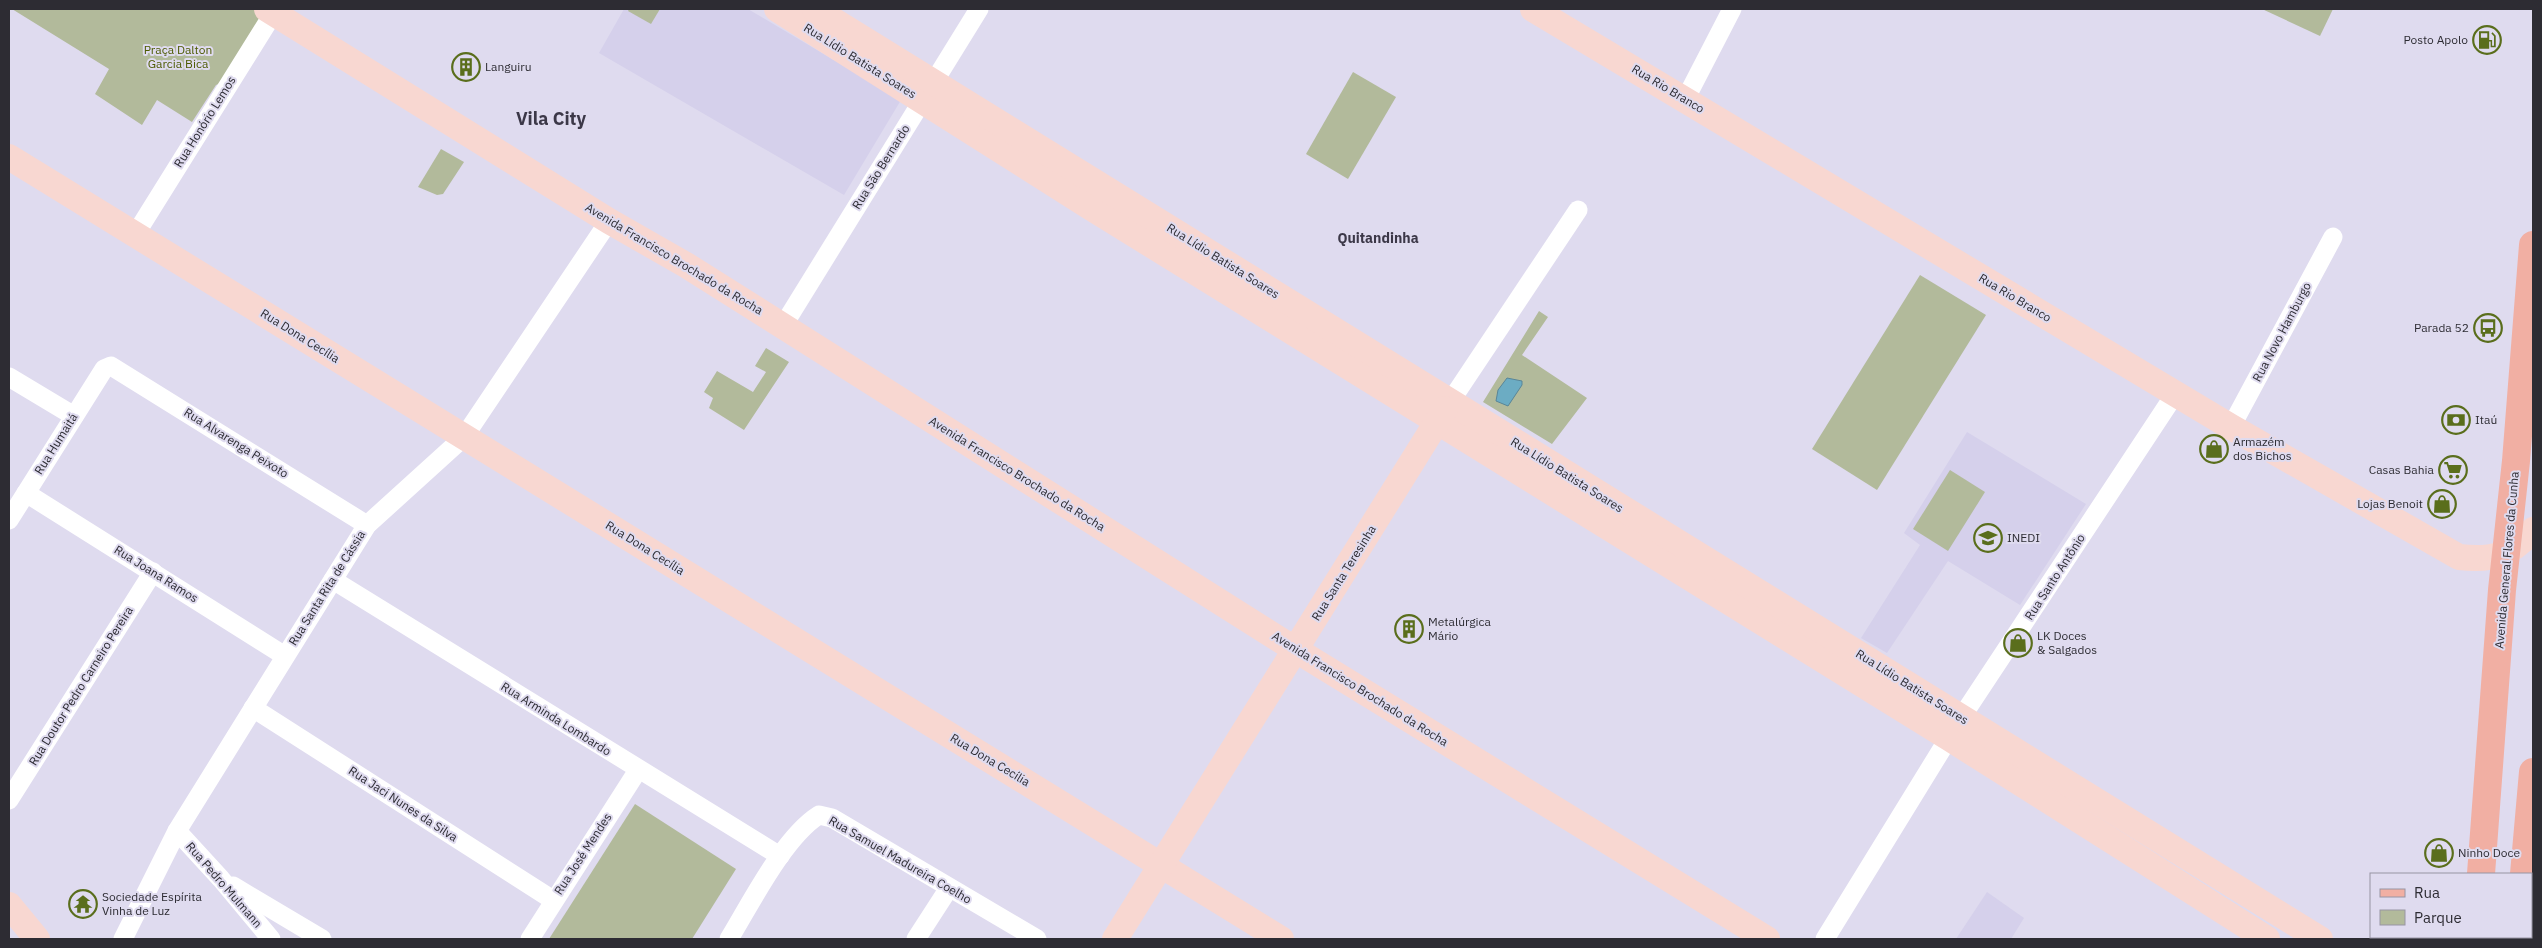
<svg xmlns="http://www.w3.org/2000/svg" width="2542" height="948" viewBox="0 0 2542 948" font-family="'IBM Plex Sans',sans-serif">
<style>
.built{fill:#d5d0eb}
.green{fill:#b2ba9b}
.water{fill:#6cacc3;stroke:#598698}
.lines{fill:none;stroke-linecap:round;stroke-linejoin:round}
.street{stroke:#fff;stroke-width:19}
.secondary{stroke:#f8d7d1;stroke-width:26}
.primary{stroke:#f1afa3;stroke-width:28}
.labels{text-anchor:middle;stroke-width:4;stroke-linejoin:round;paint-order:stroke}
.poi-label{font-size:12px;fill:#2d2c33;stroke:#dfdbef;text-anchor:start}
.park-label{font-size:12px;fill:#4c5a01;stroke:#dfdbef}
.street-label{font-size:12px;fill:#2d2c33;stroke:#dfdbef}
.neighbourhood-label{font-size:14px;font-weight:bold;fill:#3c3848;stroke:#dfdbef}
.district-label{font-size:18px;font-weight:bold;fill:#3c3848;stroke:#dfdbef}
</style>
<rect width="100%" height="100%" fill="#dfdbef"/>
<!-- built -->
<g class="built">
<polygon points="624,9 748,9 901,100 844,195 599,53"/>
<polygon points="1967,432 2086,504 2020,605 1948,561 1887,653 1861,638 1920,545 1904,533"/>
<polygon points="1987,892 2024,918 2011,939 1956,939"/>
</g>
<!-- green -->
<g class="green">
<polygon points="12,9 267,9 232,79 216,85 192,122 157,100 142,125 95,94 109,69"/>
<polygon points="629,9 660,9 651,24 628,11"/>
<polygon points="2262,9 2333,9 2320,36"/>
<polygon points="1353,72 1396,97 1348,179 1306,154"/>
<polygon points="441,149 464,162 443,194 437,195 418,187"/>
<polygon points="1920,275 1986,315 1877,490 1812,449"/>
<polygon points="1539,311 1548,317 1522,355 1587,398 1552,444 1483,402"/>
<polygon points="766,348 789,362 744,430 709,408 713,398 704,392 717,371 753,392 766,372 755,366"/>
<polygon points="1950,470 1985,492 1948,551 1913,529"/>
<polygon points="635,804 736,869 692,939 549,939"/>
</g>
<!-- water -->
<polygon class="water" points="1507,378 1522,381 1522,385 1508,406 1496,401 1498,390"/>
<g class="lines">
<!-- street -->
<g class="street">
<polyline points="1685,100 1732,9"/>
<polyline points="135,235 276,9"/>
<polyline points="783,326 979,9"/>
<polyline points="9,377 74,416"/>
<polyline points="1450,402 1578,210"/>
<polyline points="2231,427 2333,237"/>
<polyline points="26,493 285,656"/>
<polyline points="9,520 104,369 111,366 367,525"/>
<polyline points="333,580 780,856"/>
<polyline points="253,708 553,900"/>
<polyline points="9,800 153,572"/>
<polyline points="177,831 221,879 271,939"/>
<polyline points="233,886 322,939"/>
<polyline points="123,939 177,831 367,525 464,437 609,221"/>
<polyline points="530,939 638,770"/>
<path d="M729,939C751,903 784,837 819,815L832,818L1037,939"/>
<polyline points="916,939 949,888"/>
<polyline points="1825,939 1961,718 2175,394"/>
</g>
<!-- secondary -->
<g class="secondary">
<polyline points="267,9 609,221 686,265 1296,650 1767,939"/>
<polyline points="777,9 1090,207 1949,738 2267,939"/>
<polyline points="815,9 2320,939"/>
<path d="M1533,9L2231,427L2459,557C2494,561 2510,555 2533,530"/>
<polyline points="9,157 1281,939"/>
<polyline points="9,905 37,939"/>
<polyline points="1115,939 1445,409"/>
</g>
<!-- primary -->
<g class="primary">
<polyline points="2481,874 2502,590 2516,461 2533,245"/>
<polyline points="2524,874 2533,772"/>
<polyline points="2475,939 2476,937"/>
<polyline points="2516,939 2516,937"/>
</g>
</g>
<!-- icons -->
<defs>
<symbol id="fuel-ring" viewBox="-11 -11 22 22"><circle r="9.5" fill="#dfdbef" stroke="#5a6e1c" stroke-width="1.5"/><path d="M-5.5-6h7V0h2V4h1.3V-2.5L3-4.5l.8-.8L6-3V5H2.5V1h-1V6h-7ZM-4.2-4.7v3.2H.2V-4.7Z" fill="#5a6e1c"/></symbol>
<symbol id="building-ring" viewBox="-11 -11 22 22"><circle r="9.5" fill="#dfdbef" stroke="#5a6e1c" stroke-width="1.5"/><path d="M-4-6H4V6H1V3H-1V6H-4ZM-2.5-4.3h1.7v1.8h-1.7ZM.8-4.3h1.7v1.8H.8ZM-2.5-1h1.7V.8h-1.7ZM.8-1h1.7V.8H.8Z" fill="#5a6e1c"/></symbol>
<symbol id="bus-ring" viewBox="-11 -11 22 22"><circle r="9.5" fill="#dfdbef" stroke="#5a6e1c" stroke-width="1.5"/><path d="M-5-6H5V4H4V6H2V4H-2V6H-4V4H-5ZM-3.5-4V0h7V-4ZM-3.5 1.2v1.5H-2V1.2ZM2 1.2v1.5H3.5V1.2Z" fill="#5a6e1c"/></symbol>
<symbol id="bank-ring" viewBox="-11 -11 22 22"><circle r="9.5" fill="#dfdbef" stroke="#5a6e1c" stroke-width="1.5"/><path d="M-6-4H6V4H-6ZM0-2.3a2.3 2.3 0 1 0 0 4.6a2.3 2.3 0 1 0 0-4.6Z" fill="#5a6e1c"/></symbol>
<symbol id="shop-ring" viewBox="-11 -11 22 22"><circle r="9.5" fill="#dfdbef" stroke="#5a6e1c" stroke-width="1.5"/><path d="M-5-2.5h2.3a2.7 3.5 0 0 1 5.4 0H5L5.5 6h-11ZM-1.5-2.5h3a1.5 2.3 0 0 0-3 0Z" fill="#5a6e1c"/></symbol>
<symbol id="supermarket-ring" viewBox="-11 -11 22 22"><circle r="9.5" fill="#dfdbef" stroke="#5a6e1c" stroke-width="1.5"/><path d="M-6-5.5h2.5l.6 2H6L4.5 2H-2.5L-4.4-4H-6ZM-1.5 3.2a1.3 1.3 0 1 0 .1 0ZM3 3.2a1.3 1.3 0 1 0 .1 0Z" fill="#5a6e1c"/></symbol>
<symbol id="school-ring" viewBox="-11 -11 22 22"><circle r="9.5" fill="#dfdbef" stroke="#5a6e1c" stroke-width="1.5"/><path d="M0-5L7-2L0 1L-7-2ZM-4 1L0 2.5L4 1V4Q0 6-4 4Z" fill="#5a6e1c"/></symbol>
<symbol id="temple-ring" viewBox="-11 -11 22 22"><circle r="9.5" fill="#dfdbef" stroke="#5a6e1c" stroke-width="1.5"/><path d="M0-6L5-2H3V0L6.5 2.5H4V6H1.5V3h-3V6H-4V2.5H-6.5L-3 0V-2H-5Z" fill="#5a6e1c"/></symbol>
</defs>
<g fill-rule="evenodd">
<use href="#fuel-ring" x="2471" y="24" width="32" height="32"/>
<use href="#building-ring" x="450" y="51" width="32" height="32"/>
<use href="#bus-ring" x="2472" y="312" width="32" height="32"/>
<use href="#bank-ring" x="2440" y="404" width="32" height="32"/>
<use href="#shop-ring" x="2198" y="433" width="32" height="32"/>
<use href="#supermarket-ring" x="2437" y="454" width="32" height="32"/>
<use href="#shop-ring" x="2426" y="488" width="32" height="32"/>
<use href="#school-ring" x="1972" y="522" width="32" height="32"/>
<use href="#building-ring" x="1393" y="613" width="32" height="32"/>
<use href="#shop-ring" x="2002" y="627" width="32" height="32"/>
<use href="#shop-ring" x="2423" y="837" width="32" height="32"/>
<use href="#temple-ring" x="67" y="888" width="32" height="32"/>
</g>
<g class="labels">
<!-- poi labels -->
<g class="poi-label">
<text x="2468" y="44" text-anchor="end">Posto Apolo</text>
<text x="485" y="71">Languiru</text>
<text x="2469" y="332" text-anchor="end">Parada 52</text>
<text x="2475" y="424">Itaú</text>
<text x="2233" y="446">Armazém<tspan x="2233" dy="14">dos Bichos</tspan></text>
<text x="2434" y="474" text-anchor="end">Casas Bahia</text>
<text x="2423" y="508" text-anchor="end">Lojas Benoit</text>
<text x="2007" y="542">INEDI</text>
<text x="1428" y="626">Metalúrgica<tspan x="1428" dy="14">Mário</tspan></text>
<text x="2037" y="640">LK Doces<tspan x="2037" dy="14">&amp; Salgados</tspan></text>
<text x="2458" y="857">Ninho Doce</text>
<text x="102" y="901">Sociedade Espírita<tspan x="102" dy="14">Vinha de Luz</tspan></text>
</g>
<!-- park labels -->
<g class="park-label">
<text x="178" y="54">Praça Dalton<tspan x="178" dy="14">Garcia Bica</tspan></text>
</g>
<!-- street labels -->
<g class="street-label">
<text transform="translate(860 61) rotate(32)" y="4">Rua Lídio Batista Soares</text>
<text transform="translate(1668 89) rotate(31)" y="4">Rua Rio Branco</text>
<text transform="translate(205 122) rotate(-58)" y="4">Rua Honório Lemos</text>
<text transform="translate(881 167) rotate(-58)" y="4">Rua São Bernardo</text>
<text transform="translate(674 259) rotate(31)" y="4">Avenida Francisco Brochado da Rocha</text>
<text transform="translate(1223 261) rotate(32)" y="4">Rua Lídio Batista Soares</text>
<text transform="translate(2015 298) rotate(31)" y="4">Rua Rio Branco</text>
<text transform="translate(2282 332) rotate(-62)" y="4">Rua Novo Hamburgo</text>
<text transform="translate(300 336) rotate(32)" y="4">Rua Dona Cecília</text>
<text transform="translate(236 443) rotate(32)" y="4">Rua Alvarenga Peixoto</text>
<text transform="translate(56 444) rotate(-58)" y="4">Rua Humaitá</text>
<text transform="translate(1017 474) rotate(32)" y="4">Avenida Francisco Brochado da Rocha</text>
<text transform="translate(1567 475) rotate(32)" y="4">Rua Lídio Batista Soares</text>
<text transform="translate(645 548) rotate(32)" y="4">Rua Dona Cecília</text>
<text transform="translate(2507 560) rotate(-85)" y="4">Avenida General Flores da Cunha</text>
<text transform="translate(1344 573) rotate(-58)" y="4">Rua Santa Teresinha</text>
<text transform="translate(156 574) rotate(32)" y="4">Rua Joana Ramos</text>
<text transform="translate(2055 577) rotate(-57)" y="4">Rua Santo Antônio</text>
<text transform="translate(327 588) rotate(-58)" y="4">Rua Santa Rita de Cássia</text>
<text transform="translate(81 686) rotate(-58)" y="4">Rua Doutor Pedro Carneiro Pereira</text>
<text transform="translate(1912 687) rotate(32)" y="4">Rua Lídio Batista Soares</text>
<text transform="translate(1360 689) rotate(32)" y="4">Avenida Francisco Brochado da Rocha</text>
<text transform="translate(556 719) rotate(32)" y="4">Rua Arminda Lombardo</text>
<text transform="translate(990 760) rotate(31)" y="4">Rua Dona Cecília</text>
<text transform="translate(403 804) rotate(33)" y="4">Rua Jaci Nunes da Silva</text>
<text transform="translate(583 854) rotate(-57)" y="4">Rua José Mendes</text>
<text transform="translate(900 860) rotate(30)" y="4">Rua Samuel Madureira Coelho</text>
<text transform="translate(224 885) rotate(49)" y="4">Rua Pedro Mulmann</text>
</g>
<!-- neighbourhood labels -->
<g class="neighbourhood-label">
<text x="1378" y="243">Quitandinha</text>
</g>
<!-- district labels -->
<g class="district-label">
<text x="551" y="125">Vila City</text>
</g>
</g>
<!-- border -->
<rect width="2542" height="948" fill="none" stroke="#2d2c33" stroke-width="20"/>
<!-- legend -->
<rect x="2370" y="873" width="162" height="65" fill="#dfdbef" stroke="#9895a4"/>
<rect x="2380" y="889" width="25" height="8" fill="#f1afa3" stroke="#9895a4"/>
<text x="2414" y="898" font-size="15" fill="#2d2c33">Rua</text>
<rect x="2380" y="910" width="25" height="15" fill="#b2ba9b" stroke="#9895a4"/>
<text x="2414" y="923" font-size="15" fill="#2d2c33">Parque</text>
</svg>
